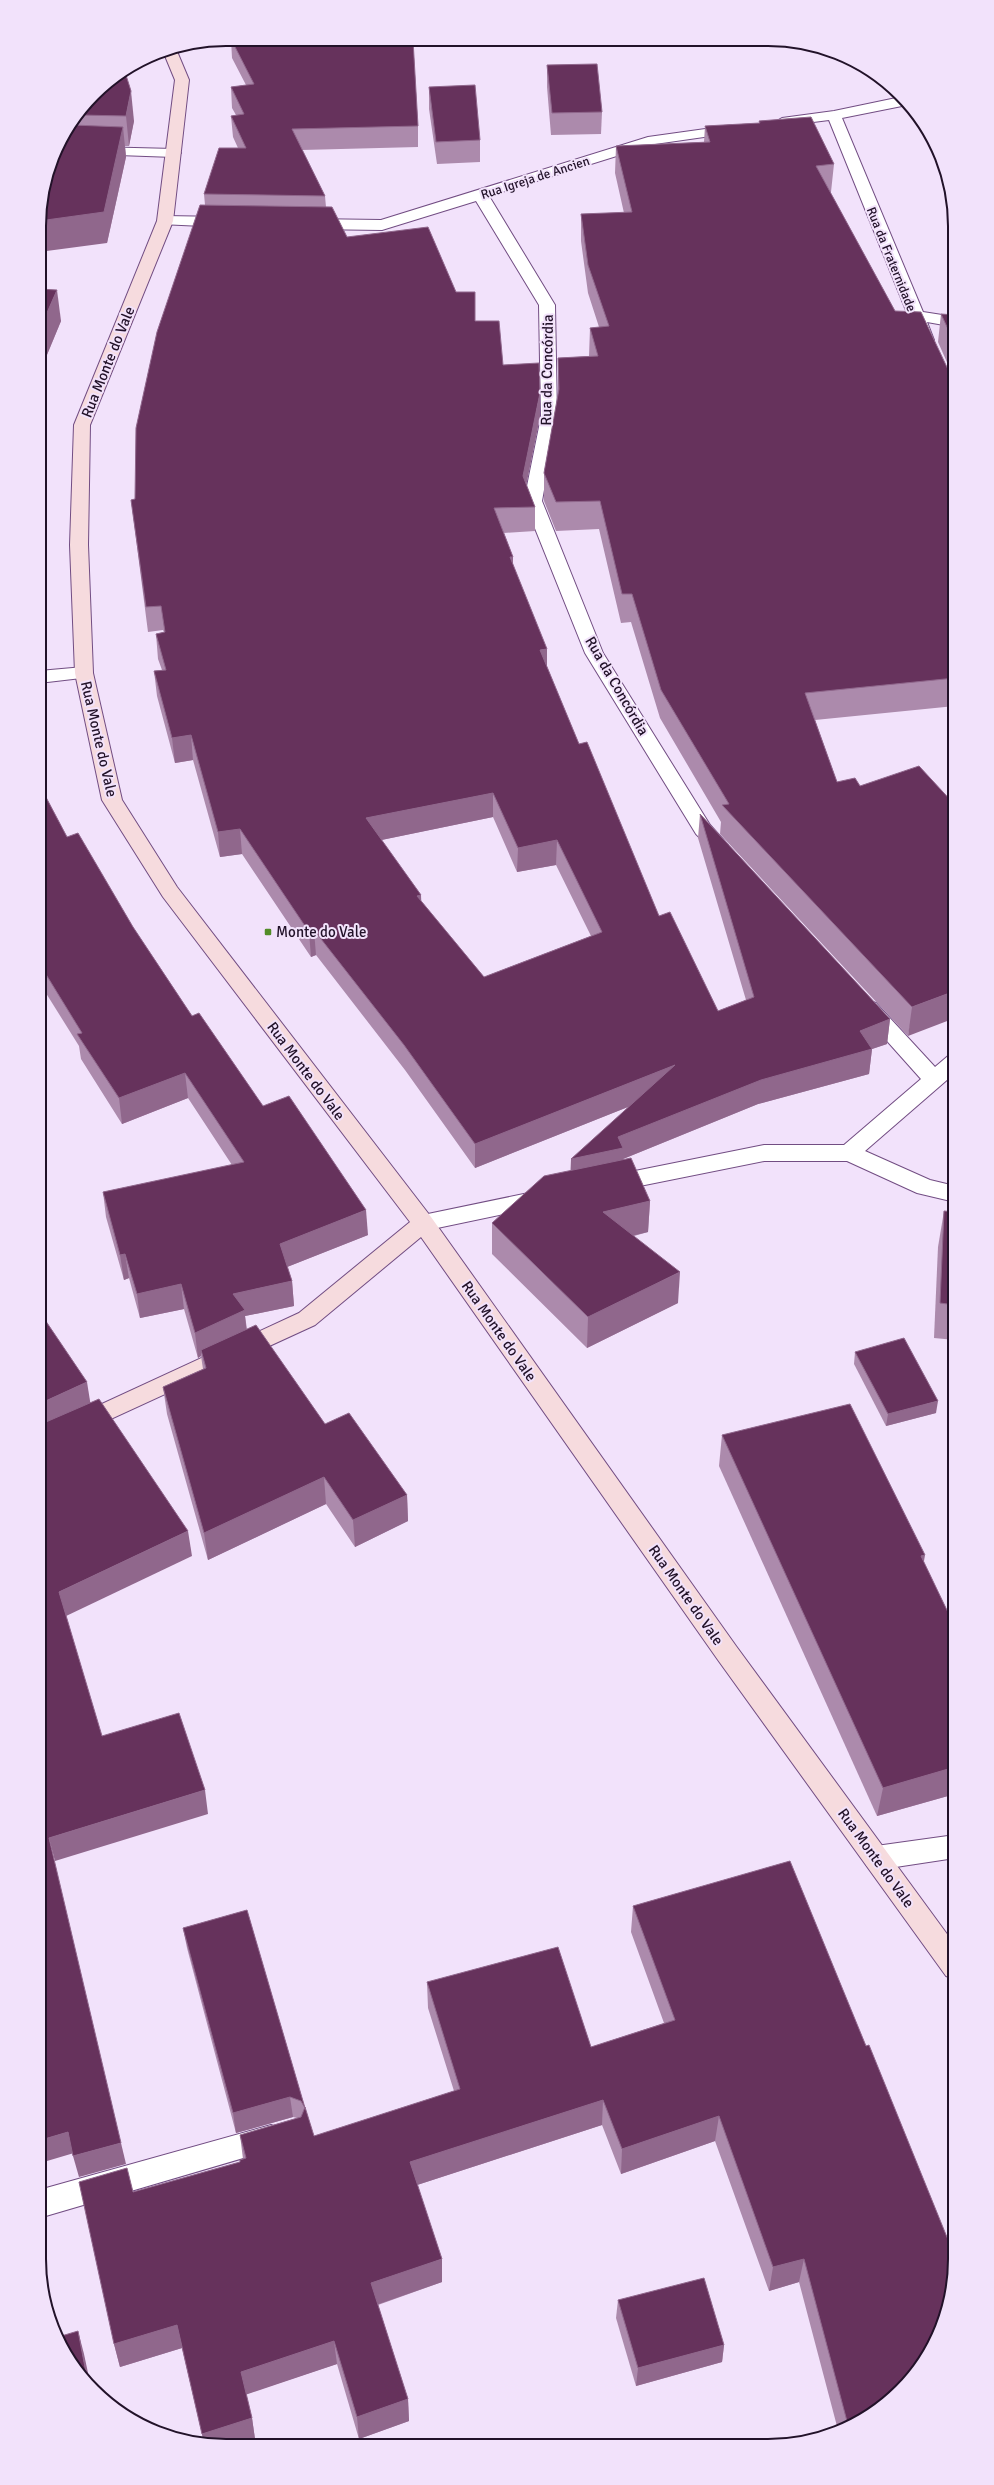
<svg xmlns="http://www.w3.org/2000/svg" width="994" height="2485" viewBox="0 0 994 2485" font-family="Signika,sans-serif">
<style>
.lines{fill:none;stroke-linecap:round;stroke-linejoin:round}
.street-casing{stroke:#724d83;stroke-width:2}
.secondary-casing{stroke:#724d83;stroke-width:2}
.street{fill:#fff;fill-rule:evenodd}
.secondary{fill:#f6dbde;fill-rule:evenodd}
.wall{fill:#ac8aac;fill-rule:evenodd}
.shaded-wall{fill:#90678c}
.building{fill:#66325c;stroke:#90678c;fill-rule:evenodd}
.poi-dot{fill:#538c28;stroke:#f2e2fb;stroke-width:1.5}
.labels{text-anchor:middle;stroke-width:4;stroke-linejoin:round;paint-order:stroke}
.far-street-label{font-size:13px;fill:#221229;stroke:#f2e2fb}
.street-label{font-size:15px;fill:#221229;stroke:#f2e2fb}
.poi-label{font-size:15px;fill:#221229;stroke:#f2e2fb;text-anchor:start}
.rim{fill:none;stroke:#221229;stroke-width:2}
</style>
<rect width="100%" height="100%" fill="#f2e2fb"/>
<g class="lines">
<defs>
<g id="street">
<polygon points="901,97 907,105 842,118 923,312 955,317 955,327 927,322 934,340 926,345 918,340 829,120 782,126 775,122 782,118 834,111"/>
<path d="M734,125L739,126L741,129L739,132L655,144L489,196L555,305L557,417L542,501L603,653L710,825L728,845L725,850C711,853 705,843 696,834L585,653L524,501L541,417L539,305L476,201L382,230L310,229L302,224L310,219L381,220L648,137Z"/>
<polygon points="95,147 174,149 181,153 174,157 90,154 88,151"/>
<polygon points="165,216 224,217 232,222 224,227 160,224 157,221"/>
<polygon points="84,667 90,669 93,673 90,677 39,683 39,671"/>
<polygon points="869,1001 876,1003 935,1067 948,1056 955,1054 955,1073 865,1151 930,1180 955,1186 955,1202 917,1193 847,1161 764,1161 610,1192 602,1190 599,1184 602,1178 610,1176 764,1145 844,1145 921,1079 862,1013 859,1008 862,1003"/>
<polygon points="543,1190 551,1192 554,1198 551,1204 423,1231 415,1229 412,1223 415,1217 423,1215"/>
<polygon points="955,1835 955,1858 876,1870 867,1866 863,1858 867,1850 876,1846"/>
<polygon points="271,2125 281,2129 285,2138 281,2147 39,2218 39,2190"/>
</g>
<polygon id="secondary" points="176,49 189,80 173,221 90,425 88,545 93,673 122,800 177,887 431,1217 736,1646 955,1945 955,1979 946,1976 718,1660 421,1237 315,1325 39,1452 39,1433 299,1313 410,1222 163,897 102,800 75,673 70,545 74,425 157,221 175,80 163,51"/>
</defs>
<!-- street casing -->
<use href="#street" class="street-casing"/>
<!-- secondary casing -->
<use href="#secondary" class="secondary-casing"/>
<!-- street -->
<use href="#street" class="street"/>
<!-- secondary -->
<use href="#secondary" class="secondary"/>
</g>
<!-- wall -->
<g class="wall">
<path d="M231,39L413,40L418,126V147L302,150L325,196L326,207L347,237L456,292H475V321L503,365L540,417L526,484L535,507V531L504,533L513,557V565L547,667L579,744L659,916L718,1011L746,1000L698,838L700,814L890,1019L887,1044L872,1049L869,1074L758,1104L623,1159L622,1160L650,1201L648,1232L634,1236L678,1303L587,1348L492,1254V1223L570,1171L628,1107L475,1168L405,1070L316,955L311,957L242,854L220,857L193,760L175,763L157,696L154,671L162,670L158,659L156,634L164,632L163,630L148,632L131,500L135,499L205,205L204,194L238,148L233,137L231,116L236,115L232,108L231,87L246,85L232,58ZM493,817L517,872L556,865L591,936L484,977L421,901V895L381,840Z"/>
<polygon points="547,65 602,112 601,134 551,135 547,87"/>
<polygon points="103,86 134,121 129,146 125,146 126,157 107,243 58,143"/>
<polygon points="429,87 480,140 480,162 437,164 429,109"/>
<polygon points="759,121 834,164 831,192 830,192 895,311 952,378 954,378 938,342 941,314 955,315 955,706 815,720 837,782 955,805 908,1036 720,834 721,822 660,718 631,622 621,623 599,529 556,531 544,501 544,473 558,394 558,358 589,356 590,328 599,327 588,293 581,241 581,214 624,213 615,173 616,146 704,142 705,126 759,123"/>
<polygon points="39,289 61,321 44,362 39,361"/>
<polygon points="955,770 955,782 953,781"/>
<polygon points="39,784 67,837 133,927 192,1016 263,1106 368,1235 287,1267 292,1281 294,1306 245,1316 247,1329 325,1424 407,1495 408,1521 355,1547 326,1504 208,1560 167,1414 163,1387 203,1369 201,1356 198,1358 184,1309 140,1318 129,1278 124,1280 106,1217 103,1192 232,1165 188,1098 122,1124 81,1059 79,1046 39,982"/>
<polygon points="944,1211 955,1212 955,1340 934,1338 938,1247"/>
<polygon points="855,1352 936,1413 886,1426 854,1364"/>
<polygon points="722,1435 924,1563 955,1627 955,1794 877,1816 719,1466"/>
<polygon points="790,1861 872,2415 838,2430 799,2282 769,2291 715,2141 621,2174 602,2125 417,2185 442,2282 378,2305 408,2399 409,2421 359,2439 337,2364 246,2394 252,2418 255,2439 245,2443 204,2443 182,2348 120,2367 114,2344 133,2192 240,2162 243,2159 240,2135 297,2118 293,2117 236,2133 187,1948 183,1928 247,1910 305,2108 314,2136 454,2091 428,2008 427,1982 591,2047 664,2023 631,1932 633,1906"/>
<polygon points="618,2300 724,2345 722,2362 636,2386 616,2318"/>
</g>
<!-- shaded-wall -->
<g class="shaded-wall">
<polygon points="131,91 134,121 129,146 126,116"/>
<polygon points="123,127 126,157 107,243 39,252 39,221"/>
<polygon points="57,290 61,321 44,362 39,331"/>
<polygon points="540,393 540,417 523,501 523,476"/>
<polygon points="510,557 513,557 513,581"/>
<polygon points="547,649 547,674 540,650"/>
<polygon points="191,735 193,760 175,763 172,738"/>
<polygon points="493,793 493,817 367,843 366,818"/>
<polygon points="240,829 242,854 220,857 218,832"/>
<polygon points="557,840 556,865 517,872 518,848"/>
<polygon points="421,895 422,919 417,896"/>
<polygon points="314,930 316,955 311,957 309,932"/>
<polygon points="955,991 955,1018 908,1036 912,1007"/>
<polygon points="890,1019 887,1044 872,1049 869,1074 758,1104 623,1159 622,1173 570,1183 571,1159 618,1137 860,1031"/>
<polygon points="675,1065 673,1089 475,1168 475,1144"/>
<polygon points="185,1073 188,1098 122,1124 119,1098"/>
<polygon points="650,1201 648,1232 602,1243 603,1212"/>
<polygon points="366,1210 368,1235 282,1269 280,1244"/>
<polygon points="125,1254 129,1278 124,1280 120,1255"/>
<polygon points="680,1272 678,1303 587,1348 588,1317"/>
<polygon points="292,1281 294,1306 245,1316 247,1335 201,1350 201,1356 198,1358 195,1333 233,1294"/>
<polygon points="181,1284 184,1309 140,1318 137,1294"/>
<polygon points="87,1382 91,1407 39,1431 39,1404"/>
<polygon points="938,1401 936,1413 886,1426 888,1414"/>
<polygon points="324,1477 326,1504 208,1560 204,1533"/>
<polygon points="407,1495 408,1521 355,1547 353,1520"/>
<polygon points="188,1531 192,1556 64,1617 59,1592"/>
<polygon points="925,1555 920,1585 921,1556"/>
<polygon points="955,1767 955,1794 877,1816 883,1788"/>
<polygon points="205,1790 208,1814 55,1861 49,1838"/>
<polygon points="290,2097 293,2117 236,2133 233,2113"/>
<polygon points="603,2100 602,2125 411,2187 410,2162"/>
<polygon points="719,2116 715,2141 621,2174 622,2149"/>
<polygon points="68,2132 74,2153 47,2161 41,2140"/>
<polygon points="121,2143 126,2164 79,2177 73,2156"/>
<polygon points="442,2259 442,2282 373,2306 371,2283"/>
<polygon points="804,2259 799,2282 769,2291 773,2267"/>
<polygon points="177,2325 182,2348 120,2367 114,2344"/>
<polygon points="78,2331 84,2354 91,2387 88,2383"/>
<polygon points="334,2341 337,2364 245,2395 241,2372"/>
<polygon points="724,2345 722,2362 636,2386 638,2368"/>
<polygon points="408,2399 409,2421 359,2439 357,2417"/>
<polygon points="252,2418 255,2439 245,2443 204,2443 202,2434"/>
</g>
<!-- building -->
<g class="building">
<polygon points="231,39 413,40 418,126 292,129 325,196 204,194 219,148 246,148 231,116 244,114 231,87 254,84"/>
<polygon points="597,64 602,112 552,113 547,65"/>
<polygon points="125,72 131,91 126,116 80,115 103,86"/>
<polygon points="475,85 480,140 436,142 429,87"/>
<polygon points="811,117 834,164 816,166 895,311 921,312 952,378 955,378 955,678 805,693 837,782 855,778 860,786 919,766 955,805 955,991 912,1007 722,805 729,804 661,690 632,594 622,594 600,501 556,502 544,473 559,389 558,358 598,356 590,328 609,326 588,265 581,214 632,212 616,146 710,142 705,126 760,123 759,121"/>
<polygon points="73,125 123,127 104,212 39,221 39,214 58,143"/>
<path d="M200,205L332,207L347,237L428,227L456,292H475V321H499L503,365L539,363L540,393L523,476L535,507L494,508L513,557H510L547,649L540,650L579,744L587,742L659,916L670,912L718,1011L754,997L700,814L890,1019L860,1031L872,1049L761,1080L618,1137L623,1148L571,1159L675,1065L475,1144L404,1045L314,930L309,932L240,829L218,832L191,735L172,738L154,671L166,670L156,634L165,632L161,606L146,607L131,500L135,499L136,428L157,332ZM493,793L518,848L557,840L602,932L484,977L417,896L421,895L366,818Z"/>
<polygon points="39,289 57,290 39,331"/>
<polygon points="941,314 955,315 955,344"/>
<polygon points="39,784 67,837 78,833 133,927 192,1016 199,1013 263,1106 289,1096 366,1210 280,1244 292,1281 233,1294 245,1310 195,1333 181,1284 137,1294 125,1254 120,1255 103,1192 244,1162 185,1073 119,1098 77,1034 82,1033 39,963"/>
<polygon points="631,1158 650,1201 603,1212 680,1272 588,1317 492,1223 544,1176"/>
<polygon points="944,1211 955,1212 955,1305 940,1303"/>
<polygon points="39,1311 87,1382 39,1404"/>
<polygon points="256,1325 325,1424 349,1413 407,1495 353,1520 324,1477 204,1533 163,1387 206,1368 201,1350"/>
<polygon points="904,1338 938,1401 888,1414 855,1352"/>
<polygon points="99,1399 188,1531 59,1592 102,1736 179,1713 205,1790 49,1838 121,2143 73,2156 68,2132 41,2140 39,2132 39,1425"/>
<polygon points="850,1404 925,1555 921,1556 955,1627 955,1767 883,1788 722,1435"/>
<polygon points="790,1861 866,2046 869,2045 955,2257 955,2271 941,2330 909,2382 872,2415 848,2425 804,2259 773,2267 719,2116 622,2149 603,2100 410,2162 442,2259 371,2283 408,2399 357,2417 334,2341 241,2372 252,2418 202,2434 177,2325 114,2344 79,2182 127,2168 133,2192 240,2162 240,2160 246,2158 240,2135 301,2117 305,2107 314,2136 460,2089 427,1982 558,1947 591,2047 675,2020 633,1906"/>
<polygon points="247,1910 305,2108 301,2101 290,2097 233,2113 183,1928"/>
<polygon points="704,2278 724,2345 638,2368 618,2300"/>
<polygon points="78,2331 88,2383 64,2352 58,2337"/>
</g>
<!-- markers -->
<rect class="poi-dot" x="264" y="928" width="8" height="8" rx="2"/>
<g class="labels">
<!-- far-street labels -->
<g class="far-street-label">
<text transform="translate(535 177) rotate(-18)" y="5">Rua Igreja de Ancien</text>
<text transform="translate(892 259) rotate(68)" y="5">Rua da Fraternidade</text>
</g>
<!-- street labels -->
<g class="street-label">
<text transform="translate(108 362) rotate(-68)" y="5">Rua Monte do Vale</text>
<text transform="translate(547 370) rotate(-89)" y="5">Rua da Concórdia</text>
<text transform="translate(617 686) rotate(60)" y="5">Rua da Concórdia</text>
<text transform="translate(99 739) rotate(77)" y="5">Rua Monte do Vale</text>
<text transform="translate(306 1071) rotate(53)" y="5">Rua Monte do Vale</text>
<text transform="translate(499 1331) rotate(55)" y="5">Rua Monte do Vale</text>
<text transform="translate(686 1595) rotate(55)" y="5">Rua Monte do Vale</text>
<text transform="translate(876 1858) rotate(54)" y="5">Rua Monte do Vale</text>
</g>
<!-- poi labels -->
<g class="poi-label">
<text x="276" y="937">Monte do Vale</text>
</g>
</g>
<!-- crop -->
<path d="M0 0H994V2485H0ZM226 46H768A180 180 0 0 1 948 226V2259A180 180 0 0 1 768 2439H226A180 180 0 0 1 46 2259V226A180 180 0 0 1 226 46Z" fill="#f2e2fb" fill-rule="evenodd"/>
<path class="rim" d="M226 46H768A180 180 0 0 1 948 226V2259A180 180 0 0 1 768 2439H226A180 180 0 0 1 46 2259V226A180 180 0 0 1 226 46Z"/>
</svg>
